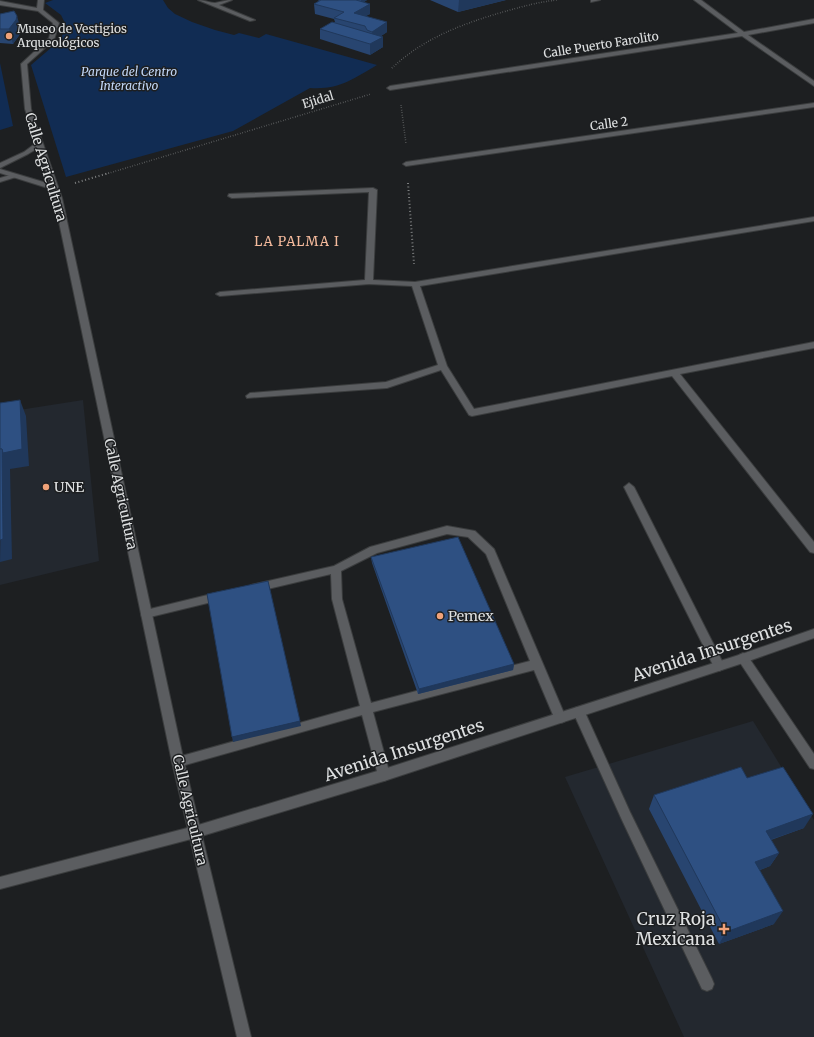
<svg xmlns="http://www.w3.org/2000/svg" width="814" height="1037" viewBox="0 0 814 1037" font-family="Merriweather,serif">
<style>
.built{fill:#23282f}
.green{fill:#112c53}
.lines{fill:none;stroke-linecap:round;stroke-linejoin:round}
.service-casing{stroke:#3b3d3e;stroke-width:2}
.minor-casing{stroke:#3b3d3e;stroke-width:2}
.secondary-casing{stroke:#3b3d3e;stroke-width:2}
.path-far1{stroke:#7c7e7f;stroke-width:1.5;stroke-dasharray:0.5 2;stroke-linecap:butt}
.path{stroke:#7c7e7f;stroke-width:2;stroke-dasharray:1 2.5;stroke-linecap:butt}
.service{fill:#5b5d60;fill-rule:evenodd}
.minor{fill:#5b5d60;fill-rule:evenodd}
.secondary{fill:#5b5d60;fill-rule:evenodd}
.wall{fill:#284570}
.shaded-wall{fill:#20385b}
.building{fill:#2e5082;stroke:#20385b}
.poi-dot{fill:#f0a279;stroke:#1d1f21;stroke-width:1.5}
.labels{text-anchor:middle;stroke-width:3;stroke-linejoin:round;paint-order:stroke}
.far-poi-label{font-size:12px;fill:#dee0e1;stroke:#1d1f21;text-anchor:start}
.far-street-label{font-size:12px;fill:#dee0e1;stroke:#1d1f21}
.far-park-label{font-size:12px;font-style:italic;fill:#c2d7f7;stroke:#1d1f21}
.far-neighbourhood-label{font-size:13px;letter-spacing:1px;fill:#f6bb9d;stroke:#1d1f21}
.street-label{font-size:14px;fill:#dee0e1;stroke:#1d1f21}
.poi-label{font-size:14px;fill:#dee0e1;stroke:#1d1f21;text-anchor:start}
.near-street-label{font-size:17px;fill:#dee0e1;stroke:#1d1f21}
.near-poi-label{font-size:17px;fill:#dee0e1;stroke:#1d1f21;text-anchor:end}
</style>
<rect width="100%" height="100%" fill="#1d1f21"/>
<!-- built -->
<g class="built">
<polygon points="83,400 99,561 0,585 0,413"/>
<polygon points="753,721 814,820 814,1037 684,1037 565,777"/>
</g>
<!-- green -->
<g class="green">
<path d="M53,0H163L168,8L175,14L192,22L215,30L234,35L239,33L259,38L266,34L377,65C353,79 339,90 310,88L233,131L66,177L31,65L59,41L67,27L61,15L45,3Z"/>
<polygon points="0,63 13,126 0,130"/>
</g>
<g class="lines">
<defs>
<g id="service">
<path d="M198,0C204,0 210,3 215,3C221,2 226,0 232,0L219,5L255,20L250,21Z"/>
<polygon points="14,174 18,176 16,177 0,182 0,178"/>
<polygon points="629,483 634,487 723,663 725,666 723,669 719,671 715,669 624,487"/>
<path d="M447,526L475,531L494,549L566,718L564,722L560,723L556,722L534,670L373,712L390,775L388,779L384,781L380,779L378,775L362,715L178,767L174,766L172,762L174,758L178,757L360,706L332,599L331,574L255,592L251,591L250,588L251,585L334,566L370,547ZM447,534L468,537L486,554L530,661L371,703L342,599L341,571L377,553Z"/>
<polygon points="220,592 224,593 225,596 224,599 220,600 146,618 142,617 141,614 142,611 146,610"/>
<polygon points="743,653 747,655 814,754 814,769 810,768 739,661 737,658 739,655"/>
<polygon points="579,707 583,708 630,812 712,979 714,984 712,989 707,991 702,989 622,820 573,712 575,708"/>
</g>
<g id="minor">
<polygon points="38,0 44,0 43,10 59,23 54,40 27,64 31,109 62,198 184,762 251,1037 237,1037 172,762 54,198 51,189 0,173 0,169 50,184 38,148 28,154 0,168 0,163 24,152 36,143 25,109 21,64 49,38 53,23 38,11 0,5 0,1 37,8"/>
<polygon points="591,0 600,0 591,2"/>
<polygon points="694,0 701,0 744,32 814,19 814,23 748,35 814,81 814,86 742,36 390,90 387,88 390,86 738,33"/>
<polygon points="814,103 814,107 406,166 403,164 406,162"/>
<polygon points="373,188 377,190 373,280 415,282 814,217 814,221 420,286 447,366 474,409 814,342 814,348 680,374 814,542 814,553 810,552 672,376 472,416 469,415 441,370 387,388 247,398 246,396 250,393 386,382 438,365 412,286 369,284 220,296 216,294 220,292 365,280 369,192 232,198 228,196 229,194"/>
</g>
<polygon id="secondary" points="814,629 814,638 743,663 384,781 195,838 0,889 0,877 195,826 384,769 742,654"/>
</defs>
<!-- service casing -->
<use href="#service" class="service-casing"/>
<!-- minor casing -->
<use href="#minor" class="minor-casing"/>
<!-- secondary casing -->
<use href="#secondary" class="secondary-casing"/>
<!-- path-far1 -->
<g class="path-far1">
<path d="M392,68C424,38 462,24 503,12C521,7 538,2 557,0"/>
<polyline points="401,105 406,144"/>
<polyline points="106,174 371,94"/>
</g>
<!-- path -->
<g class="path">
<polyline points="75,183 109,173"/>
<polyline points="408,183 414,264"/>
</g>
<!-- service -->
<use href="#service" class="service"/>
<!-- minor -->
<use href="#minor" class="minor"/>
<!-- secondary -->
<use href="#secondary" class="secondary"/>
</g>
<!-- wall -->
<g class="wall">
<polygon points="318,0 367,0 364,2 370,14 365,16 387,32 381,36 383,47 370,55 320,39 320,29 335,22 334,19 315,14 314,4 319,1"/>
<polygon points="430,0 506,0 458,12"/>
<polygon points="0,14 21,30 20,34 13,44 0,43"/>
<polygon points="371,557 514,664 513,670 418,694 372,563"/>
<polygon points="654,795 804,828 771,840 779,853 770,866 760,870 774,924 719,944 649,809"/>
</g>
<!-- shaded-wall -->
<g class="shaded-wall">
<polygon points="361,0 367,0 361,4"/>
<polygon points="459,0 506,0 458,12"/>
<polygon points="370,4 370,14 354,23 354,13"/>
<polygon points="17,16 21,30 20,34 13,44 9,29"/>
<polygon points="387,22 387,32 372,42 372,32"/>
<polygon points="383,37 383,47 370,55 370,44"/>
<polygon points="20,400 26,416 29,466 10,469 12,559 0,562 2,449"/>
<polygon points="514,664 513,670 418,694 419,689"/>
<polygon points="300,721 301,726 233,742 232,737"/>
<polygon points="813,814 804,828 758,844 766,831"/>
<polygon points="779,853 770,866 747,875 755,862"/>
<polygon points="783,911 774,924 719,944 726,932"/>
</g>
<!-- building -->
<g class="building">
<polygon points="321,0 356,0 370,4 354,13 387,22 372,32 367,30 365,26 334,18 344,12 314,4"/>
<polygon points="14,11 17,16 16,20 9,29 0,29 0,14"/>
<polygon points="332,22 383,37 370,44 320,29"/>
<polygon points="20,400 22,449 3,453 2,449 0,449 0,403"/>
<polygon points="0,449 2,449 3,539 0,540"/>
<polygon points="458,537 514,664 419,689 371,557"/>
<polygon points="268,581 300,721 232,737 207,594"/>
<polygon points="741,767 747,778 783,767 813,814 766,831 779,853 755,862 783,911 726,932 654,795"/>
</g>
<!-- markers -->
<g class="poi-dot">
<circle cx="9" cy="36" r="4"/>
<circle cx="46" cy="487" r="4"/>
<circle cx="440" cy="616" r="4"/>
<path d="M722 923h4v4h4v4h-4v4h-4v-4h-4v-4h4z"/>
</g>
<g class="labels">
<!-- far-poi labels -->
<g class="far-poi-label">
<text x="17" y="33">Museo de Vestigios<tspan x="17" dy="14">Arqueológicos</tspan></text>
</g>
<!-- far-street labels -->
<g class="far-street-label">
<text transform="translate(601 45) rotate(-9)" y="4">Calle Puerto Farolito</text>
<text transform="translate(318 100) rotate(-17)" y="4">Ejidal</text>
<text transform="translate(609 124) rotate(-8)" y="4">Calle 2</text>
</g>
<!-- far-park labels -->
<g class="far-park-label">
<text x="129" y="76">Parque del Centro<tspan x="129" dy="14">Interactivo</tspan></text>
</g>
<!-- far-neighbourhood labels -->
<g class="far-neighbourhood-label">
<text x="297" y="246">LA PALMA I</text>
</g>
<!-- street labels -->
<g class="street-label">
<text transform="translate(46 167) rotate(73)" y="5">Calle Agricultura</text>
<text transform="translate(121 494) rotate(78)" y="5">Calle Agricultura</text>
<text transform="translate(190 810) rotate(77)" y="5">Calle Agricultura</text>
</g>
<!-- poi labels -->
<g class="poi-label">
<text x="54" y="492">UNE</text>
<text x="448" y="621">Pemex</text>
</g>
<!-- near-street labels -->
<g class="near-street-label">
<text transform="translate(712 650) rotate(-18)" y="6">Avenida Insurgentes</text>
<text transform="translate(404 750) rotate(-18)" y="6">Avenida Insurgentes</text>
</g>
<!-- near-poi labels -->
<g class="near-poi-label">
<text x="715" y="925">Cruz Roja<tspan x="715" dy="20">Mexicana</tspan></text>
</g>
</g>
</svg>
